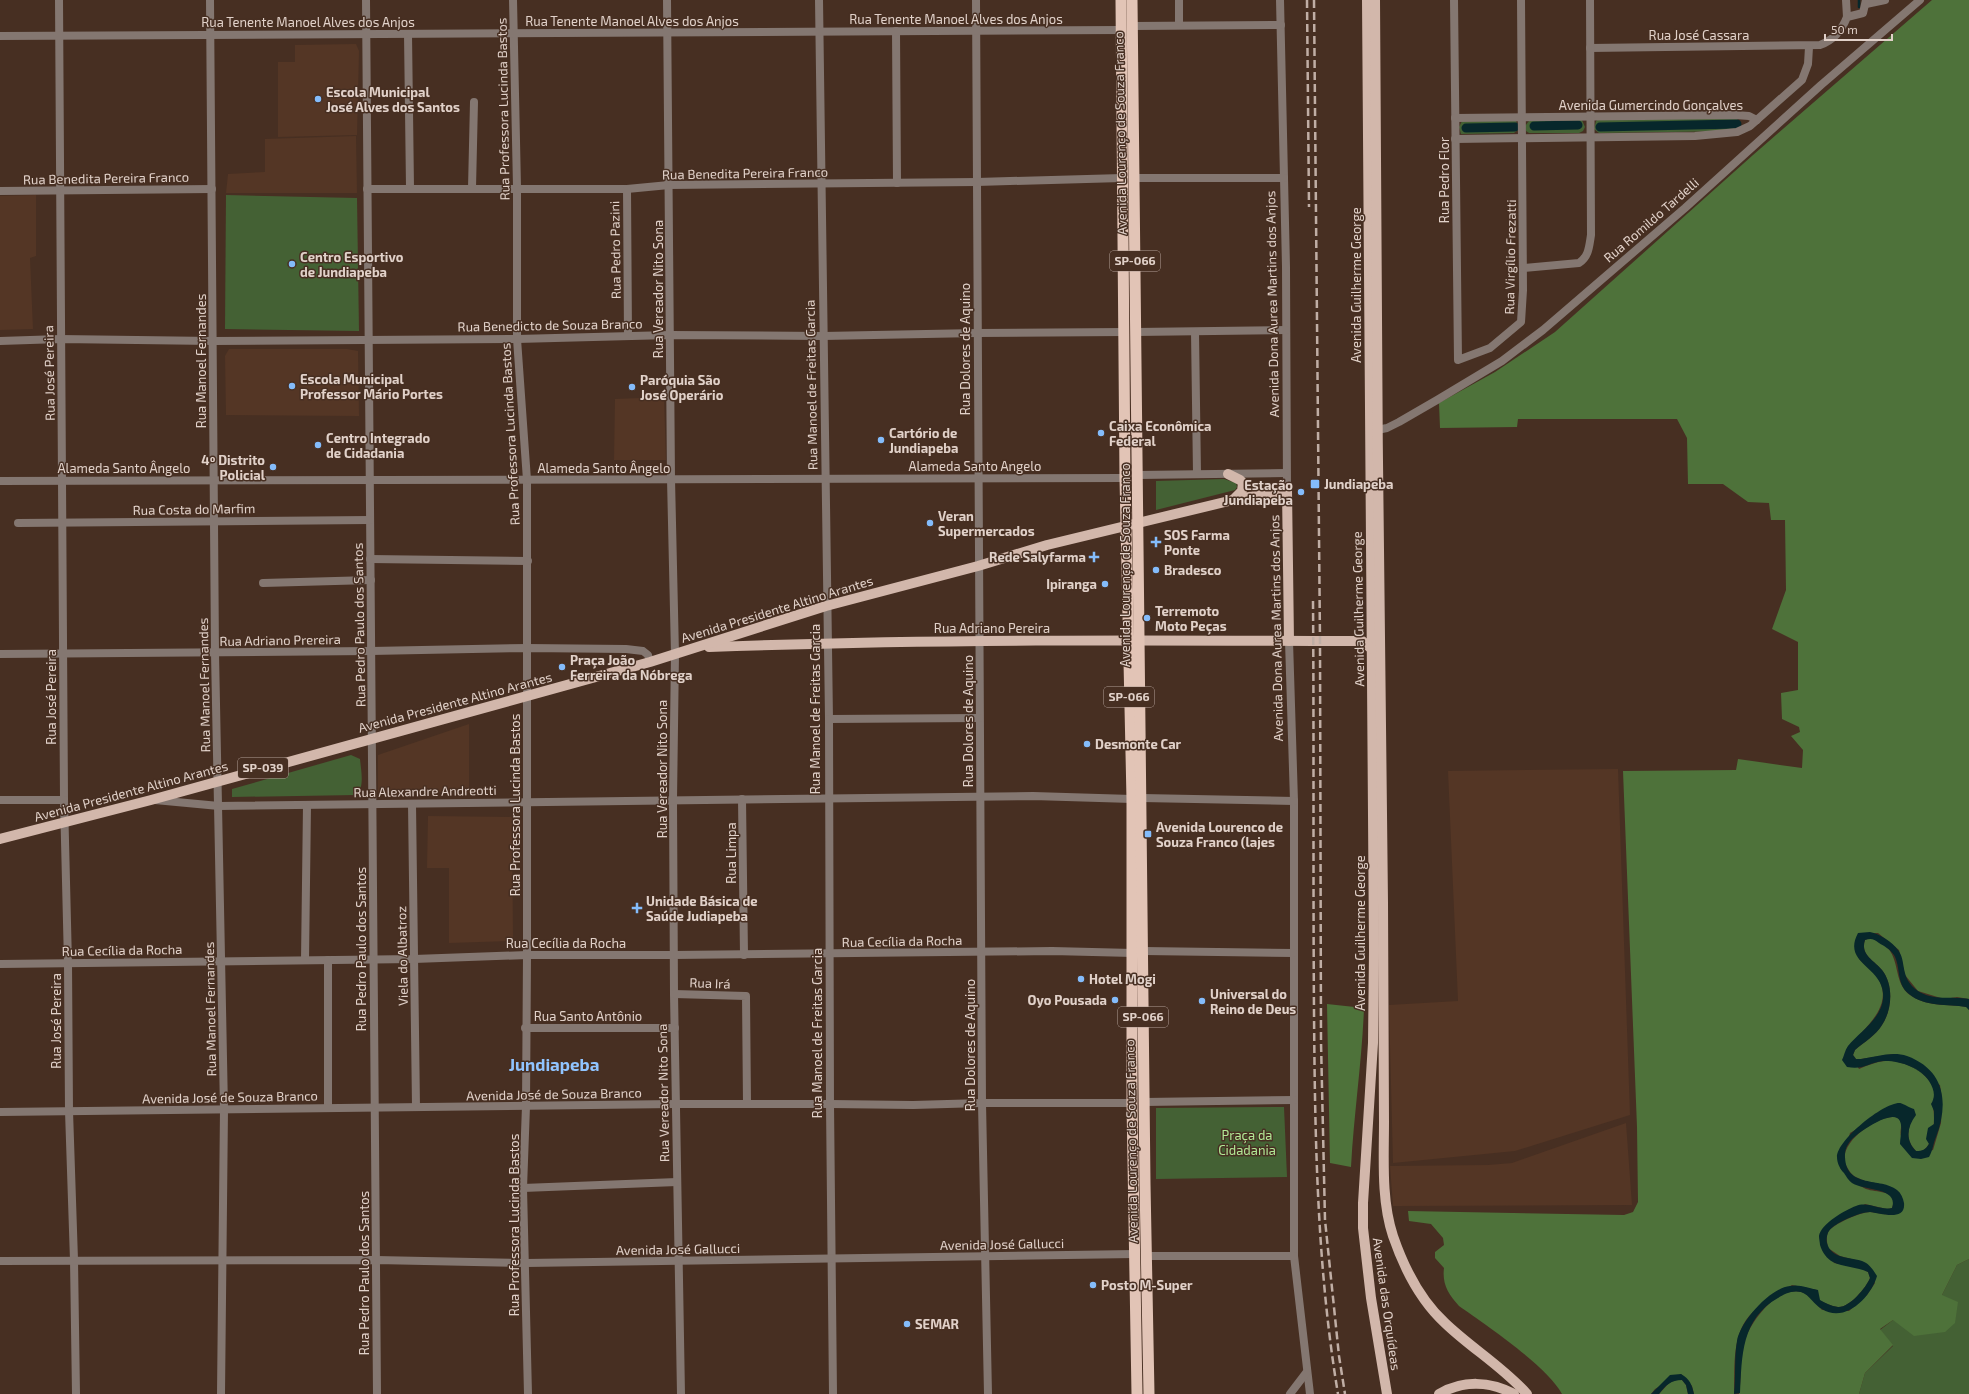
<svg xmlns="http://www.w3.org/2000/svg" width="1969" height="1394" viewBox="0 0 1969 1394" font-family="'Exo 2',sans-serif">
<style>
.built{fill:#543625}
.green{fill:#446134}
.forest{fill:#4e723a}
.water{fill:#07272b}
.lines{fill:none;stroke-linecap:round;stroke-linejoin:round}
.stream{stroke:#07272b;stroke-width:2.5}
.canal{stroke:#07272b;stroke-width:9}
.minor{stroke:#847771;stroke-width:8}
.primary{stroke:#d2b7ab;stroke-width:10}
.trunk{stroke:#e2c4b6;stroke-width:11}
.rail{stroke:#c0aea5;stroke-width:2.5;stroke-dasharray:8 4;stroke-linecap:butt}
.poi-dot{fill:#84bcfb;stroke:#472f22;stroke-width:1.5}
.labels{text-anchor:middle;stroke-width:3;stroke-linejoin:round;paint-order:stroke}
.shield{fill:#472f22;stroke:#b3a097;stroke-width:1}
.shield-label{font-size:12px;font-weight:bold;fill:#e1d1c9}
.street-label{font-size:13px;fill:#e1d1c9;stroke:#472f22}
.poi-label{font-size:13px;font-weight:bold;fill:#e1d1c9;stroke:#472f22;text-anchor:start}
.park-label{font-size:13px;fill:#b2e996;stroke:#472f22}
.district-label{font-size:17px;font-weight:bold;fill:#90c4ff;stroke:#472f22}
</style>
<rect width="100%" height="100%" fill="#472f22"/>
<!-- built -->
<g class="built">
<polygon points="356,44 359,51 357,135 278,137 278,62 295,62 295,45"/>
<polygon points="356,136 357,193 226,193 228,174 265,172 265,139"/>
<polygon points="36,195 36,256 30,258 33,329 0,330 0,196"/>
<polygon points="229,349 347,349 358,351 359,416 226,415 225,356"/>
<polygon points="664,397 666,460 614,460 615,399"/>
<polygon points="469,724 469,792 378,792 378,755"/>
<polygon points="1618,769 1630,1115 1515,1151 1393,1163 1389,1005 1458,1001 1448,771"/>
<polygon points="428,816 512,817 513,941 449,943 449,868 427,868"/>
<polygon points="1626,1123 1632,1205 1393,1206 1390,1166 1488,1165 1512,1163"/>
</g>
<!-- green -->
<g class="green">
<polygon points="1599,119 1737,119 1741,125 1737,131 1599,133 1594,129 1596,121"/>
<polygon points="1582,120 1585,127 1583,131 1579,133 1529,133 1526,131 1525,126 1529,121"/>
<polygon points="1462,121 1516,121 1519,129 1514,133 1461,134 1459,127"/>
<polygon points="226,195 357,198 359,331 225,329"/>
<polygon points="1224,479 1236,483 1237,487 1235,490 1156,510 1156,481"/>
<path d="M351,755L360,759C361,770 365,788 356,795L232,797V789Z"/>
<polygon points="1284,1107 1287,1177 1156,1179 1156,1108"/>
<polygon points="1969,1259 1969,1394 1859,1394 1865,1373 1893,1346 1880,1330 1893,1320 1942,1295 1957,1265"/>
</g>
<!-- forest -->
<g class="forest">
<path d="M1932,0H1969V999L1957,997L1944,999L1918,991L1905,975L1899,950L1878,933H1858L1859,959C1864,964 1870,969 1875,974C1898,1003 1865,1028 1847,1048L1859,1069C1869,1065 1881,1060 1892,1061C1912,1063 1943,1081 1932,1104C1936,1114 1934,1142 1925,1149C1922,1152 1919,1151 1916,1151C1905,1140 1907,1127 1915,1115L1900,1103L1850,1133L1840,1168C1847,1174 1855,1184 1864,1188C1875,1194 1899,1188 1892,1208L1887,1209L1865,1204L1819,1236L1834,1263L1859,1267L1868,1272L1870,1278C1866,1288 1849,1308 1838,1307C1831,1306 1825,1303 1819,1300L1817,1290L1792,1285C1779,1294 1765,1302 1753,1312C1731,1332 1735,1367 1734,1394H1694L1692,1386L1681,1374L1655,1389L1651,1394H1562C1548,1367 1486,1325 1459,1306C1448,1294 1442,1284 1444,1268L1435,1258V1252L1444,1245L1443,1238L1431,1224L1409,1221L1408,1211L1624,1215L1633,1212L1638,1202L1637,1127L1623,771L1736,770L1738,759L1802,768L1803,750L1791,736L1800,732L1799,727L1782,719L1781,693L1798,690V642L1772,629L1786,590L1785,520H1771L1769,503L1748,502L1723,484H1688L1687,438L1677,419H1518L1517,427L1440,428L1439,403L1495,372L1555,332L1753,155Z"/>
<path d="M1870,938C1906,948 1889,979 1910,995C1926,1007 1948,1004 1967,1007L1969,1010V1259L1957,1265L1942,1295L1958,1302L1955,1323L1945,1332L1914,1336L1893,1320L1880,1329L1893,1345L1865,1373L1859,1394H1739C1742,1378 1739,1360 1743,1345C1749,1324 1775,1286 1801,1292C1809,1294 1816,1304 1822,1310L1849,1311L1867,1295L1875,1283L1863,1262L1840,1256L1828,1248C1827,1242 1826,1237 1828,1232C1833,1224 1861,1212 1870,1212C1882,1213 1889,1217 1901,1212L1891,1187C1880,1185 1868,1183 1858,1178C1852,1176 1849,1171 1846,1165C1835,1141 1888,1109 1899,1119C1904,1124 1899,1130 1901,1136C1903,1143 1909,1151 1912,1157L1933,1150L1941,1123L1942,1100L1940,1085L1893,1054L1861,1059H1856L1853,1055L1855,1050C1863,1043 1876,1035 1882,1025C1892,1010 1894,985 1882,970C1874,960 1860,955 1865,940Z"/>
<path d="M1327,1004L1364,1008C1362,1061 1354,1113 1351,1167L1330,1163Z"/>
<polygon points="1676,1380 1682,1380 1686,1385 1688,1394 1659,1394 1669,1383"/>
</g>
<!-- water -->
<g class="water">
<path d="M1870,932C1880,934 1892,942 1898,950C1907,961 1899,978 1918,991C1933,1001 1952,996 1969,999V1010L1966,1007C1948,1004 1924,1007 1909,994C1896,984 1901,967 1894,955C1890,949 1884,946 1879,943C1874,939 1871,938 1865,940C1860,955 1874,960 1882,970C1894,985 1892,1010 1882,1025C1876,1035 1863,1043 1855,1050L1853,1055L1856,1059H1861C1876,1057 1892,1051 1907,1056C1945,1070 1949,1103 1936,1137C1933,1144 1933,1150 1929,1157L1921,1159L1912,1158L1900,1144C1900,1136 1906,1116 1892,1117C1882,1118 1871,1125 1862,1131C1853,1137 1844,1145 1845,1157C1846,1189 1881,1177 1897,1190C1901,1193 1903,1198 1904,1203C1906,1222 1880,1213 1870,1212C1860,1212 1834,1223 1829,1231C1827,1234 1826,1239 1827,1243C1831,1259 1850,1257 1862,1261C1870,1264 1873,1270 1877,1276C1871,1297 1845,1324 1822,1309C1814,1305 1810,1295 1801,1292C1792,1290 1784,1294 1778,1298C1741,1319 1742,1356 1740,1393L1734,1394C1736,1377 1734,1358 1737,1341C1740,1322 1770,1288 1790,1286C1799,1284 1809,1288 1818,1290L1820,1300C1825,1303 1831,1306 1838,1307C1849,1308 1866,1288 1870,1278L1868,1272C1857,1267 1843,1267 1833,1262C1827,1259 1822,1252 1820,1245C1820,1243 1819,1239 1819,1236C1821,1224 1845,1210 1856,1206C1868,1201 1880,1211 1892,1208C1899,1187 1864,1191 1852,1183C1849,1181 1846,1176 1844,1173C1840,1169 1837,1163 1837,1157C1837,1140 1884,1102 1900,1103C1904,1104 1910,1108 1914,1109L1916,1115C1907,1127 1905,1140 1916,1151C1923,1151 1925,1150 1929,1144L1926,1139L1928,1128L1934,1124V1111L1931,1104C1936,1096 1934,1089 1929,1081C1921,1068 1899,1060 1883,1061C1868,1063 1864,1070 1847,1067L1842,1060C1844,1056 1845,1050 1848,1046C1861,1030 1885,1017 1883,993C1881,966 1842,963 1858,933Z"/>
<path d="M1681,1374C1690,1379 1692,1385 1694,1394H1688L1686,1385L1682,1380C1671,1380 1666,1385 1659,1394H1651L1670,1375Z"/>
</g>
<g class="lines">
<!-- stream -->
<polyline class="stream" points="1859,0 1859,7"/>
<!-- canal -->
<g class="canal">
<polyline points="1534,126 1578,125"/>
<polyline points="1600,127 1737,124"/>
<polyline points="1466,128 1515,127"/>
</g>
<!-- minor -->
<g class="minor">
<polyline points="59,0 64,800 68,963 69,1111 74,1260 76,1394"/>
<polyline points="210,0 215,653 224,1109 221,1394"/>
<polyline points="366,0 377,1394"/>
<polyline points="513,0 517,187 517,339 527,480 527,955 526,1106 523,1188 528,1394"/>
<polyline points="667,0 671,479 675,654 673,800 674,994 681,1394"/>
<polyline points="819,0 829,719 830,1104 833,1394"/>
<polyline points="976,0 982,1103 988,1394"/>
<polyline points="1280,0 1286,267 1287,490"/>
<polyline points="1454,0 1458,360 1490,348 1521,322 1523,290 1521,0"/>
<polyline points="1846,0 1847,17"/>
<polyline points="1866,4 1885,0"/>
<polyline points="1179,25 1179,0"/>
<polyline points="1133,26 1281,25"/>
<polyline points="896,31 897,183"/>
<polyline points="408,34 410,188"/>
<polyline points="0,36 1121,30"/>
<path d="M1590,48L1820,45C1834,40 1842,30 1847,17L1863,13L1866,0"/>
<polyline points="1455,118 1735,115 1749,116 1757,120"/>
<polyline points="1455,139 1695,136 1737,132 1750,126 1802,80 1808,64 1809,47"/>
<polyline points="1135,178 1284,178"/>
<polyline points="472,188 474,102"/>
<polyline points="367,189 627,189 669,185 977,182 1122,178"/>
<polyline points="627,189 628,336"/>
<polyline points="0,191 212,189"/>
<path d="M1523,268L1579,263C1589,256 1589,247 1591,235L1590,0"/>
<polyline points="1136,332 1286,330"/>
<polyline points="1195,332 1197,474"/>
<polyline points="0,341 60,339 213,341 517,339 670,335 823,336 977,333 1124,332"/>
<polyline points="1372,431 1387,428 1399,422 1437,400 1502,361 1543,330 1685,208 1821,85 1920,0"/>
<polyline points="1138,475 1286,473"/>
<polyline points="0,481 1125,478"/>
<polyline points="18,523 370,520"/>
<polyline points="370,559 528,561"/>
<polyline points="263,583 371,580"/>
<polyline points="1289,641 1294,801 1294,1256 1310,1394"/>
<polyline points="0,654 371,651 527,648 626,649 643,651 648,655 650,662"/>
<polyline points="829,719 979,718"/>
<polyline points="1142,798 1294,801"/>
<polyline points="742,799 744,955"/>
<polyline points="0,800 64,800"/>
<polyline points="155,800 219,806 1033,796 1132,799"/>
<polyline points="412,804 416,1107"/>
<polyline points="1144,951 1293,953"/>
<polyline points="305,960 307,805"/>
<polyline points="328,960 328,1108"/>
<polyline points="0,964 414,959 527,955 674,955 1052,951 1133,953"/>
<polyline points="674,994 746,996 747,1104"/>
<polyline points="525,1028 675,1028"/>
<polyline points="1144,1102 1294,1100"/>
<polyline points="0,1112 675,1104 830,1104 913,1105 982,1103 1132,1103"/>
<polyline points="523,1188 677,1182"/>
<polyline points="1146,1256 1294,1256"/>
<polyline points="0,1261 376,1260 526,1263 1135,1254"/>
<polyline points="1290,1394 1306,1373"/>
</g>
<!-- primary -->
<g class="primary">
<polyline points="1367,0 1374,951 1373,1043 1363,1203 1363,1228 1371,1298 1387,1394"/>
<path d="M1375,0C1375,301 1380,601 1383,902C1383,975 1383,1048 1384,1121C1384,1158 1381,1200 1393,1236C1404,1268 1420,1300 1445,1323C1471,1348 1503,1367 1527,1394"/>
<polyline points="1228,474 1240,480 1243,483 1242,491 1233,500"/>
<path d="M709,647C927,639 1145,640 1362,641L1372,649"/>
<polyline points="0,839 151,800 650,662 826,606 978,566 1047,545 1233,500 1287,490 1289,641"/>
<path d="M1439,1394C1463,1380 1490,1381 1514,1394"/>
</g>
<!-- trunk -->
<g class="trunk">
<polyline points="1121,0 1125,478 1132,799 1132,1103 1137,1394"/>
<polyline points="1132,0 1145,1184 1149,1394"/>
</g>
<!-- rail -->
<g class="rail">
<polyline points="1307,0 1309,207"/>
<polyline points="1314,0 1320,641 1321,1042 1325,1220 1339,1356 1345,1394"/>
<path d="M1313,601C1314,738 1313,875 1314,1012C1315,1140 1317,1268 1338,1394"/>
</g>
</g>
<!-- markers -->
<g class="poi-dot">
<circle cx="318" cy="99" r="4"/>
<circle cx="292" cy="264" r="4"/>
<circle cx="292" cy="386" r="4"/>
<circle cx="632" cy="387" r="4"/>
<circle cx="1101" cy="433" r="4"/>
<circle cx="881" cy="440" r="4"/>
<circle cx="318" cy="445" r="4"/>
<circle cx="273" cy="467" r="4"/>
<rect x="1310" y="479" width="10" height="10" rx="2"/>
<circle cx="1301" cy="492" r="4"/>
<circle cx="930" cy="523" r="4"/>
<path d="M1154 536h4v4h4v4h-4v4h-4v-4h-4v-4h4z"/>
<path d="M1092 551h4v4h4v4h-4v4h-4v-4h-4v-4h4z"/>
<circle cx="1156" cy="570" r="4"/>
<circle cx="1105" cy="584" r="4"/>
<circle cx="1147" cy="618" r="4"/>
<circle cx="562" cy="667" r="4"/>
<circle cx="1087" cy="744" r="4"/>
<rect x="1144" y="830" width="8" height="8" rx="2"/>
<path d="M635 902h4v4h4v4h-4v4h-4v-4h-4v-4h4z"/>
<circle cx="1081" cy="979" r="4"/>
<circle cx="1115" cy="1000" r="4"/>
<circle cx="1202" cy="1001" r="4"/>
<circle cx="1093" cy="1285" r="4"/>
<circle cx="907" cy="1324" r="4"/>
</g>
<g class="labels">
<!-- shield labels -->
<g class="shield">
<rect x="1110" y="251" width="50" height="20" rx="3"/>
<rect x="1104" y="687" width="50" height="20" rx="3"/>
<rect x="238" y="758" width="50" height="20" rx="3"/>
<rect x="1118" y="1007" width="50" height="20" rx="3"/>
</g>
<g class="shield-label">
<text x="1135" y="265">SP-066</text>
<text x="1129" y="701">SP-066</text>
<text x="263" y="772">SP-039</text>
<text x="1143" y="1021">SP-066</text>
</g>
<!-- street labels -->
<g class="street-label">
<text x="956" y="24">Rua Tenente Manoel Alves dos Anjos</text>
<text x="632" y="26">Rua Tenente Manoel Alves dos Anjos</text>
<text x="308" y="27">Rua Tenente Manoel Alves dos Anjos</text>
<text x="1699" y="40">Rua José Cassara</text>
<text x="1651" y="110">Avenida Gumercindo Gonçalves</text>
<text transform="translate(503 109) rotate(-91)" y="5">Rua Professora Lucinda Bastos</text>
<text transform="translate(1120 133) rotate(-91)" y="5">Avenida Lourenço de Souza Franco</text>
<text transform="translate(745 173) rotate(-1)" y="5">Rua Benedita Pereira Franco</text>
<text transform="translate(106 178) rotate(-1)" y="5">Rua Benedita Pereira Franco</text>
<text transform="translate(1444 180) rotate(-90)" y="5">Rua Pedro Flor</text>
<text transform="translate(1651 220) rotate(-41)" y="5">Rua Romildo Tardelli</text>
<text transform="translate(615 250) rotate(-91)" y="5">Rua Pedro Pazini</text>
<text transform="translate(1510 257) rotate(-89)" y="5">Rua Virgílio Frezatti</text>
<text transform="translate(1356 285) rotate(-90)" y="5">Avenida Guilherme George</text>
<text transform="translate(658 289) rotate(-90)" y="5">Rua Vereador Nito Sona</text>
<text transform="translate(1272 304) rotate(-91)" y="5">Avenida Dona Aurea Martins dos Anjos</text>
<text transform="translate(550 325) rotate(-1)" y="5">Rua Benedicto de Souza Branco</text>
<text transform="translate(965 349) rotate(-90)" y="5">Rua Dolores de Aquino</text>
<text transform="translate(201 361) rotate(-90)" y="5">Rua Manoel Fernandes</text>
<text transform="translate(49 373) rotate(-91)" y="5">Rua José Pereira</text>
<text transform="translate(811 385) rotate(-91)" y="5">Rua Manoel de Freitas Garcia</text>
<text transform="translate(510 434) rotate(-93)" y="5">Rua Professora Lucinda Bastos</text>
<text x="975" y="471">Alameda Santo Angelo</text>
<text x="124" y="473">Alameda Santo Ângelo</text>
<text x="604" y="473">Alameda Santo Ângelo</text>
<text transform="translate(194 509) rotate(-1)" y="5">Rua Costa do Marfim</text>
<text transform="translate(1125 565) rotate(-90)" y="5">Avenida Lourenço de Souza Franco</text>
<text transform="translate(777 609) rotate(-17)" y="5">Avenida Presidente Altino Arantes</text>
<text transform="translate(1358 609) rotate(-91)" y="5">Avenida Guilherme George</text>
<text transform="translate(359 625) rotate(-91)" y="5">Rua Pedro Paulo dos Santos</text>
<text x="992" y="633">Rua Adriano Pereira</text>
<text transform="translate(1276 628) rotate(-91)" y="5">Avenida Dona Aurea Martins dos Anjos</text>
<text transform="translate(280 640) rotate(-1)" y="5">Rua Adriano Prereira</text>
<text transform="translate(204 685) rotate(-91)" y="5">Rua Manoel Fernandes</text>
<text transform="translate(51 697) rotate(-90)" y="5">Rua José Pereira</text>
<text transform="translate(455 702) rotate(-15)" y="5">Avenida Presidente Altino Arantes</text>
<text transform="translate(815 709) rotate(-90)" y="5">Rua Manoel de Freitas Garcia</text>
<text transform="translate(968 721) rotate(-90)" y="5">Rua Dolores de Aquino</text>
<text transform="translate(662 769) rotate(-90)" y="5">Rua Vereador Nito Sona</text>
<text transform="translate(131 791) rotate(-15)" y="5">Avenida Presidente Altino Arantes</text>
<text transform="translate(425 791) rotate(-1)" y="5">Rua Alexandre Andreotti</text>
<text transform="translate(515 805) rotate(-90)" y="5">Rua Professora Lucinda Bastos</text>
<text transform="translate(731 853) rotate(-90)" y="5">Rua Limpa</text>
<text transform="translate(1360 933) rotate(-90)" y="5">Avenida Guilherme George</text>
<text transform="translate(902 941) rotate(-1)" y="5">Rua Cecília da Rocha</text>
<text x="566" y="948">Rua Cecília da Rocha</text>
<text transform="translate(361 949) rotate(-90)" y="5">Rua Pedro Paulo dos Santos</text>
<text transform="translate(122 950) rotate(-1)" y="5">Rua Cecília da Rocha</text>
<text transform="translate(402 956) rotate(-91)" y="5">Viela do Albatroz</text>
<text transform="translate(710 983) rotate(2)" y="5">Rua Irá</text>
<text transform="translate(210 1009) rotate(-91)" y="5">Rua Manoel Fernandes</text>
<text x="588" y="1021">Rua Santo Antônio</text>
<text transform="translate(56 1021) rotate(-90)" y="5">Rua José Pereira</text>
<text transform="translate(817 1033) rotate(-90)" y="5">Rua Manoel de Freitas Garcia</text>
<text transform="translate(970 1045) rotate(-90)" y="5">Rua Dolores de Aquino</text>
<text transform="translate(663 1093) rotate(-91)" y="5">Rua Vereador Nito Sona</text>
<text transform="translate(554 1094) rotate(-1)" y="5">Avenida José de Souza Branco</text>
<text transform="translate(230 1097) rotate(-1)" y="5">Avenida José de Souza Branco</text>
<text transform="translate(1131 1141) rotate(-91)" y="5">Avenida Lourenço de Souza Franco</text>
<text transform="translate(514 1225) rotate(-90)" y="5">Rua Professora Lucinda Bastos</text>
<text transform="translate(1002 1244) rotate(-1)" y="5">Avenida José Gallucci</text>
<text transform="translate(678 1249) rotate(-1)" y="5">Avenida José Gallucci</text>
<text transform="translate(364 1273) rotate(-90)" y="5">Rua Pedro Paulo dos Santos</text>
<text transform="translate(1387 1304) rotate(82)" y="5">Avenida das Orquídeas</text>
</g>
<!-- poi labels -->
<g class="poi-label">
<text x="326" y="97">Escola Municipal<tspan x="326" dy="15">José Alves dos Santos</tspan></text>
<text x="300" y="262">Centro Esportivo<tspan x="300" dy="15">de Jundiapeba</tspan></text>
<text x="300" y="384">Escola Municipal<tspan x="300" dy="15">Professor Mário Portes</tspan></text>
<text x="640" y="385">Paróquia São<tspan x="640" dy="15">José Operário</tspan></text>
<text x="1109" y="431">Caixa Econômica<tspan x="1109" dy="15">Federal</tspan></text>
<text x="889" y="438">Cartório de<tspan x="889" dy="15">Jundiapeba</tspan></text>
<text x="326" y="443">Centro Integrado<tspan x="326" dy="15">de Cidadania</tspan></text>
<text x="265" y="465" text-anchor="end">4º Distrito<tspan x="265" dy="15">Policial</tspan></text>
<text x="1324" y="489">Jundiapeba</text>
<text x="1293" y="490" text-anchor="end">Estação<tspan x="1293" dy="15">Jundiapeba</tspan></text>
<text x="938" y="521">Veran<tspan x="938" dy="15">Supermercados</tspan></text>
<text x="1164" y="540">SOS Farma<tspan x="1164" dy="15">Ponte</tspan></text>
<text x="1086" y="562" text-anchor="end">Rede Salyfarma</text>
<text x="1164" y="575">Bradesco</text>
<text x="1097" y="589" text-anchor="end">Ipiranga</text>
<text x="1155" y="616">Terremoto<tspan x="1155" dy="15">Moto Peças</tspan></text>
<text x="570" y="665">Praça João<tspan x="570" dy="15">Ferreira da Nóbrega</tspan></text>
<text x="1095" y="749">Desmonte Car</text>
<text x="1156" y="832">Avenida Lourenco de<tspan x="1156" dy="15">Souza Franco (lajes</tspan></text>
<text x="646" y="906">Unidade Básica de<tspan x="646" dy="15">Saúde Judiapeba</tspan></text>
<text x="1089" y="984">Hotel Mogi</text>
<text x="1210" y="999">Universal do<tspan x="1210" dy="15">Reino de Deus</tspan></text>
<text x="1107" y="1005" text-anchor="end">Oyo Pousada</text>
<text x="1101" y="1290">Posto M-Super</text>
<text x="915" y="1329">SEMAR</text>
</g>
<!-- park labels -->
<g class="park-label">
<text x="1247" y="1140">Praça da<tspan x="1247" dy="15">Cidadania</tspan></text>
</g>
<!-- district labels -->
<g class="district-label">
<text x="554" y="1071">Jundiapeba</text>
</g>
</g>
<!-- scale -->
<path d="M1825 34v6h67v-6" fill="none" stroke="#e1d1c9" stroke-width="2"/>
<text x="1831" y="34" font-size="12" fill="#e1d1c9" stroke="#472f22" stroke-width="3" paint-order="stroke">50 m</text>
</svg>
